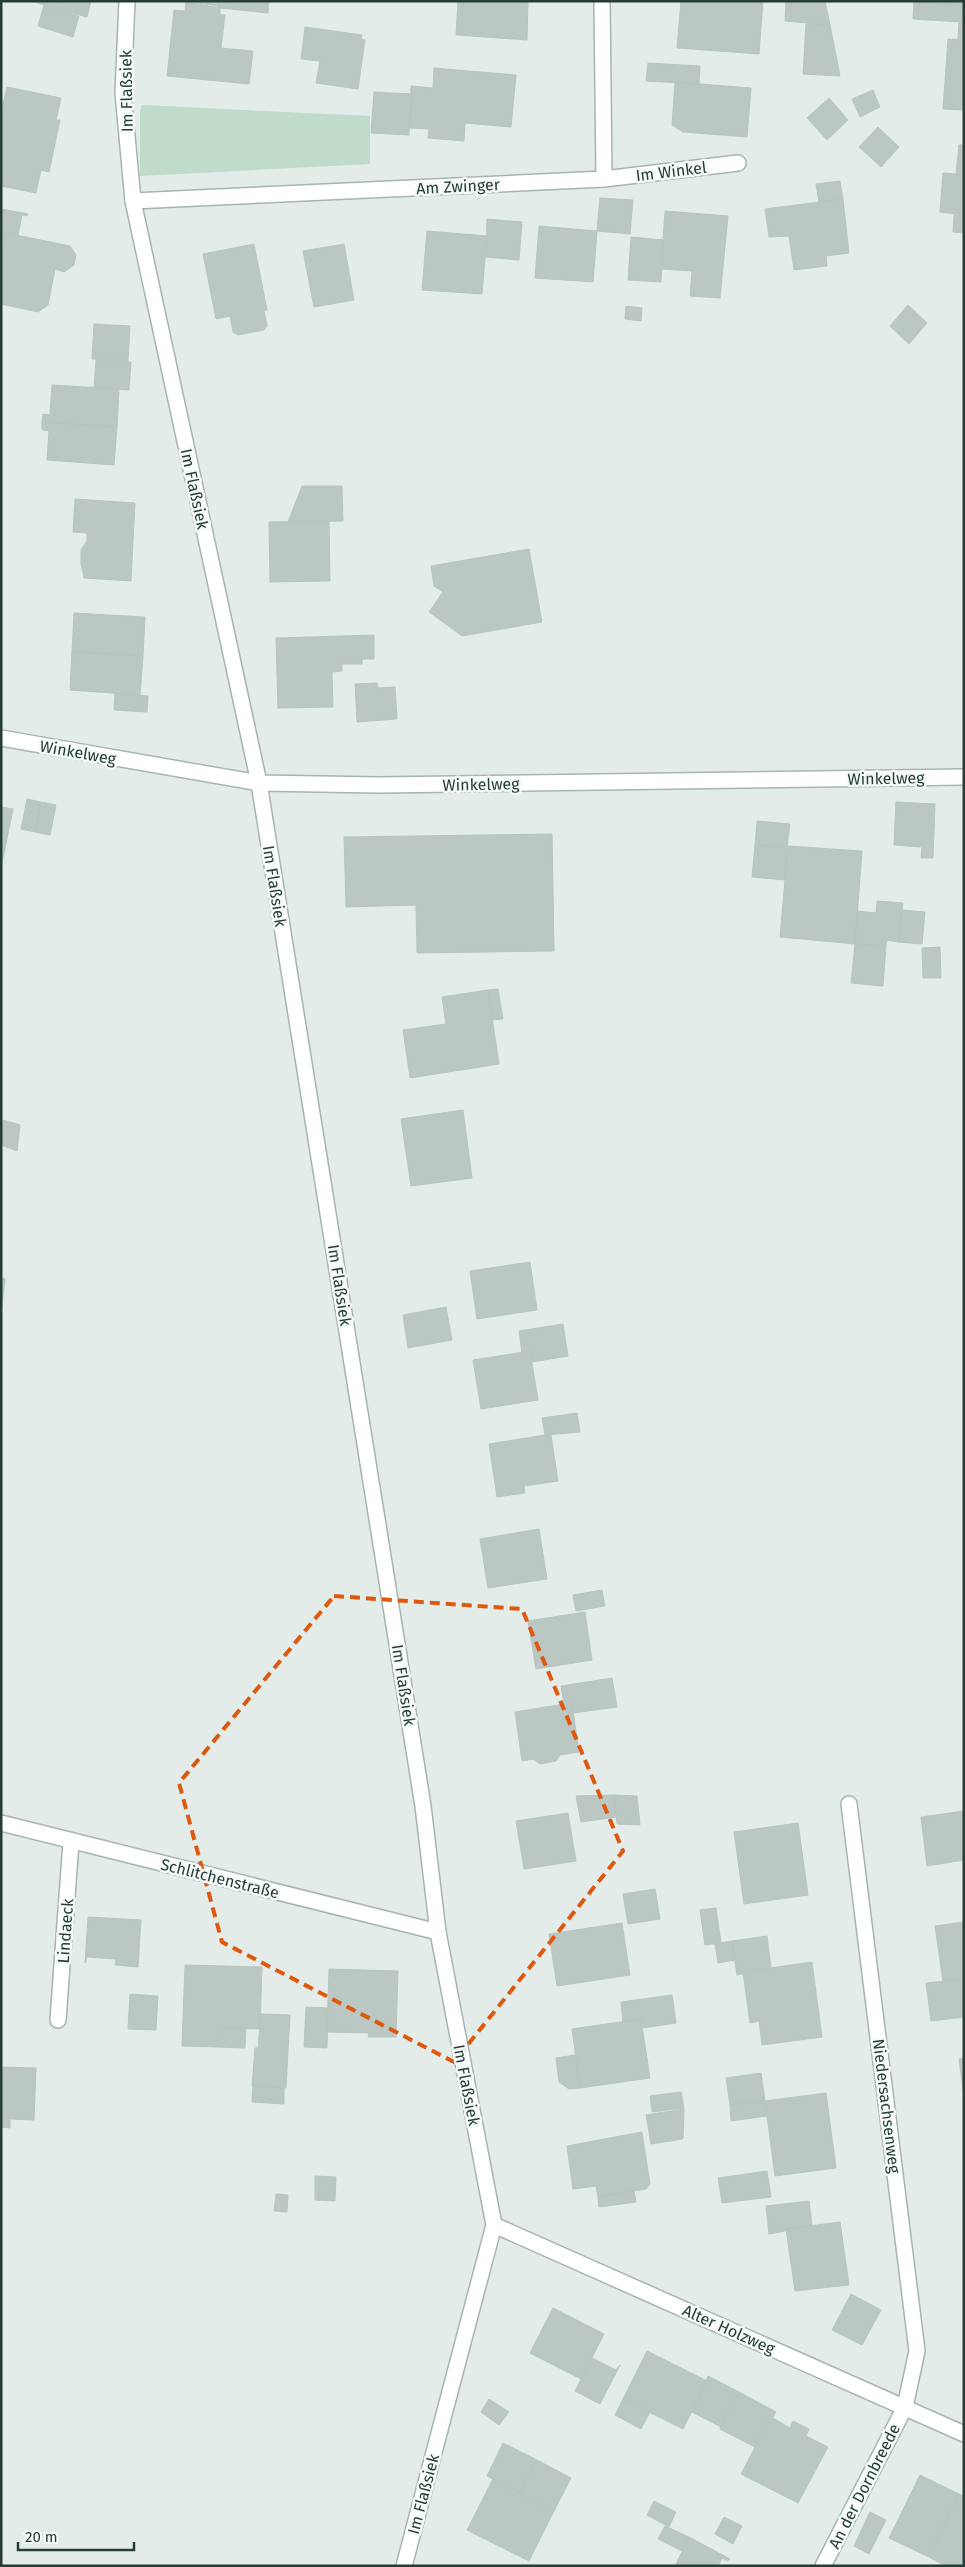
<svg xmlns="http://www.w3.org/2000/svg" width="965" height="2567" viewBox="0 0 965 2567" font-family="'Fira Sans',sans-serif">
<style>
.green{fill:#bfdbca}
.building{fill:#bac7c3;stroke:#b7c5c1}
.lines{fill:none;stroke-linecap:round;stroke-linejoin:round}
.minor-casing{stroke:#a7b4b1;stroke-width:18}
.minor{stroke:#fff;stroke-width:15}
.marked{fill:none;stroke:#de580e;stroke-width:4;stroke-dasharray:10 6;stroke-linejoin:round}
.labels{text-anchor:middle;stroke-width:5;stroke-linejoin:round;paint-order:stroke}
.street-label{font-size:16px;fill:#253c39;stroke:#f5f9f7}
</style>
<rect width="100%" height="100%" fill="#e4ecea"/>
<!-- green -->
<polygon class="green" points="142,105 370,116 370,164 140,176 140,112"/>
<!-- building -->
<g class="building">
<polygon points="31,1 91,1 87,17"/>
<polygon points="186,1 219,1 218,6"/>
<polygon points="219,1 269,1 268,13 220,8 218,7"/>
<polygon points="458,1 528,1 527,40 456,35"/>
<polygon points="681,1 763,1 759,54 677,48"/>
<polygon points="786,1 825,1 830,25 785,21"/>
<polygon points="914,1 964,5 962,22 913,19"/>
<polygon points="917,1 964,1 964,5"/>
<polygon points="186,2 220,8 220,15 225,15 221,48 253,51 249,84 167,76 174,10 185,11"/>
<polygon points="44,5 79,16 73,37 38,26"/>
<polygon points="959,22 964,22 964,40 958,39"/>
<polygon points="806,24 830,25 840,76 803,74"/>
<polygon points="305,27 362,35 361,39 365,40 358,89 316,83 320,61 301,59"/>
<polygon points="948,39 964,40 964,110 943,109"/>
<polygon points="648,63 700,66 699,84 646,81"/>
<polygon points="434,68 516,75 511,127 465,123 464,141 428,138 429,129 410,128 411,86 433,88"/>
<polygon points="675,82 751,88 747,137 683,132 672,125"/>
<polygon points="7,87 61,98 56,120 60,120 49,172 41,170 36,193 1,186 1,112"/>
<polygon points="873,90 880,107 860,117 852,99"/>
<polygon points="374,92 412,94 409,135 371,133"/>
<polygon points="829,98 848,120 827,140 807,118"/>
<polygon points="878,127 899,147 881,167 859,147"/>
<polygon points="959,145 964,145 964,215 940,212 943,173 956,174"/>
<polygon points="840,181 843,199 819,202 816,184"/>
<polygon points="600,198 633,200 630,234 597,231"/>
<polygon points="843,199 849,253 826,256 827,266 794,270 789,236 769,237 765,209"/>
<polygon points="1,209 28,214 27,216 22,215 18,235 6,233 3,245"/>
<polygon points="665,211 728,216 720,298 690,296 692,271 661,269"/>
<polygon points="954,215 964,215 964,233 953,232"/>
<polygon points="487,219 522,222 519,260 486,257"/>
<polygon points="539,226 597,231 593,282 535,278"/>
<polygon points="427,231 487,236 482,294 422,290"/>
<polygon points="6,233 70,246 76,255 74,265 64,272 55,269 48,305 38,312 1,304 1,251"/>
<polygon points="631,237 663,240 661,282 628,280"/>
<polygon points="254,244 267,310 264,310 267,326 264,330 238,335 233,332 230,316 216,319 203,254"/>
<polygon points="344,244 354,300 314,307 303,251"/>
<polygon points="908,305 927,323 909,344 890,326"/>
<polygon points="626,306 642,308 641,321 625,319"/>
<polygon points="94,324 130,326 128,361 92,359"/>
<polygon points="96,360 131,362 129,390 94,388"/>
<polygon points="52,385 119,389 117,427 42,422 43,414 50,415"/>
<polygon points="42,422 117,427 114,465 47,460 49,431 42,430"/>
<polygon points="302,486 342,486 343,521 288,522"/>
<polygon points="75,499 135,503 131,581 84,578 81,564 81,550 87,541 87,533 73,532"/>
<polygon points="329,521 330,581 270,582 269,522"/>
<polygon points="529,549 542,622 462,636 429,612 443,592 434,586 431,566"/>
<polygon points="74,613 145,617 143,656 72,652"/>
<polygon points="374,635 374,659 362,659 362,664 342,664 342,671 332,672 333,707 278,708 276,638"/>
<polygon points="72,652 143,656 140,695 70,690"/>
<polygon points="377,683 378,688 395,687 397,719 357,722 355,684"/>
<polygon points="115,694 148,696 147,712 114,710"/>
<polygon points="27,799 41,802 35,832 21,829"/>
<polygon points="41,802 56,805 50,835 35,832"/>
<polygon points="896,802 935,804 933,858 921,858 922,847 894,845"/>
<polygon points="1,807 13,809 2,863 1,862"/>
<polygon points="757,821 790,824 787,848 755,845"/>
<polygon points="552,834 554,951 417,953 416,905 346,907 344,837"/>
<polygon points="755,845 787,848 785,880 752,877"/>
<polygon points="788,846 862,851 855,944 780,937"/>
<polygon points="877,901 903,903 898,942 887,940 886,946 855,944 857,911 876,913"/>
<polygon points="902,910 925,912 922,944 898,942"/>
<polygon points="855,944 886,946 883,986 851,983"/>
<polygon points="940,947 941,978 923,978 922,948"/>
<polygon points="498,989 503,1019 492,1020 488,990"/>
<polygon points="488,990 499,1064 410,1078 403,1030 446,1024 442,997"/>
<polygon points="463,1110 472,1178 411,1186 401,1119"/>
<polygon points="3,1120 20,1125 17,1151 1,1145"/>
<polygon points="530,1262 537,1310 477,1319 470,1271"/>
<polygon points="1,1278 5,1279 1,1314"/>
<polygon points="446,1307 452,1340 408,1348 403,1315"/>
<polygon points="563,1324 568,1356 532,1362 530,1351 522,1353 519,1331"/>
<polygon points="530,1351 538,1400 481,1409 473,1360"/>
<polygon points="577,1413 580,1432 545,1435 542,1418"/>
<polygon points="545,1435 551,1435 558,1481 524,1486 525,1493 497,1497 489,1444"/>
<polygon points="539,1529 547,1579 488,1588 480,1539"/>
<polygon points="602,1590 605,1606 576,1611 573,1595"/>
<polygon points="585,1612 592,1660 536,1669 528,1621"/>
<polygon points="612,1678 617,1707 573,1713 572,1704 564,1704 561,1686"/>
<polygon points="564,1704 572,1704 579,1752 560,1755 556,1761 540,1764 533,1759 522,1761 515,1712"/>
<polygon points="614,1795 616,1817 581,1822 576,1796"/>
<polygon points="614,1795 637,1796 640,1825 617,1824"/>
<polygon points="964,1811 964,1860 927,1866 921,1817"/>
<polygon points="568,1813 576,1861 524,1869 516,1821"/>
<polygon points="798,1823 808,1895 744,1904 734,1832"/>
<polygon points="655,1889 660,1919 628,1924 623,1894"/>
<polygon points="716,1908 721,1943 705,1945 700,1910"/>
<polygon points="88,1917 141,1920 138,1967 115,1965 116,1959 87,1957 85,1963"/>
<polygon points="964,1922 964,1979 943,1981 935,1926"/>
<polygon points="622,1923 630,1975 557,1986 549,1934"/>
<polygon points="767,1936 771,1968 737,1975 732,1941"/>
<polygon points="732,1941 735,1960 718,1963 715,1944"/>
<polygon points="812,1962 822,2037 762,2045 759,2021 750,2023 743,1972"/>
<polygon points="185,1965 262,1967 260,2029 219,2028 218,2047 182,2046"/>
<polygon points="329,1969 398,1971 396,2037 368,2037 369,2033 327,2032"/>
<polygon points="964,1979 964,2017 931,2021 926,1983"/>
<polygon points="130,1994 158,1996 156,2030 128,2029"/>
<polygon points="672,1995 676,2023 642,2028 641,2019 623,2022 621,2002"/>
<polygon points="306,2007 328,2008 327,2048 304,2047"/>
<polygon points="261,2014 290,2015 286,2088 252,2086 255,2048 258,2048"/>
<polygon points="641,2019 650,2078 580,2088 572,2029"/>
<polygon points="219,2028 246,2029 245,2048 218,2047"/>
<polygon points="575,2055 580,2088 569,2089 559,2082 556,2058"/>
<polygon points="964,2058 964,2097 959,2059"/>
<polygon points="1,2067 36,2068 34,2120 10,2119 10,2128 1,2127"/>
<polygon points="761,2073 765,2101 730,2105 726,2078"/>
<polygon points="253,2086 284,2088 284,2104 252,2102"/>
<polygon points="681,2092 684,2108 652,2112 650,2096"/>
<polygon points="826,2093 836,2168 775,2176 765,2101"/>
<polygon points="765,2101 767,2116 731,2121 730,2105"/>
<polygon points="684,2109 683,2139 651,2144 646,2115"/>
<polygon points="642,2132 650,2184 646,2189 598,2197 596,2186 573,2189 567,2146"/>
<polygon points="767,2171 771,2197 722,2203 718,2178"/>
<polygon points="315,2176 336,2177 335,2201 315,2200"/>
<polygon points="634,2191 636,2202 599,2207 598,2197"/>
<polygon points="276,2194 288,2195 287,2212 274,2211"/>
<polygon points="809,2201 812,2226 769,2234 766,2206"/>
<polygon points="840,2222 849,2285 795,2291 786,2229"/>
<polygon points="851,2294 881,2310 862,2345 832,2330"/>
<polygon points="553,2308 604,2334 581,2379 530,2353"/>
<polygon points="647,2351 707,2381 683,2429 623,2399"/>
<polygon points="592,2358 616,2370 620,2365 600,2404 575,2391"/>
<polygon points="708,2376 739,2392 721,2427 692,2412"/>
<polygon points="739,2392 776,2412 755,2447 720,2429"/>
<polygon points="489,2399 509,2412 499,2425 481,2412"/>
<polygon points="623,2399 650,2412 641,2429 615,2415"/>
<polygon points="771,2417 790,2428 793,2421 809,2429 806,2436 828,2447 798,2503 741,2474"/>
<polygon points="503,2443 537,2460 519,2493 487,2476"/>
<polygon points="537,2460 571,2478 554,2511 519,2493"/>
<polygon points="920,2475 959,2494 929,2557 889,2538"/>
<polygon points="493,2479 554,2511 529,2561 467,2530"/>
<polygon points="959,2494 964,2497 964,2566 946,2566 929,2557"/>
<polygon points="654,2501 676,2512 669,2527 647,2515"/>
<polygon points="870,2512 886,2520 869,2554 854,2546"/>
<polygon points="724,2517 742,2526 733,2544 715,2534"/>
<polygon points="665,2526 689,2537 682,2551 658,2539"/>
<polygon points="689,2537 730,2559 728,2561 722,2558 718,2566 676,2564"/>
</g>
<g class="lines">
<defs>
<g id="minor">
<polyline points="127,1 123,93 133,201 259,783 423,1806 438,1932 494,2225 404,2566"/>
<polyline points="604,179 738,163"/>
<polyline points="133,201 604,179 602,1"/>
<polyline points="1,738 259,783 379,785 964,777"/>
<polyline points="1,1823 438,1932"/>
<polyline points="58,2020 71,1842"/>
<polyline points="494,2225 964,2434"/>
<polyline points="823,2566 905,2407 917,2351 849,1804"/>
</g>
</defs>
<!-- minor casing -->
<use href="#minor" class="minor-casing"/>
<!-- minor -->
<use href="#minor" class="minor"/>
</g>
<!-- marked area -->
<path class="marked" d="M334,1596L522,1609L623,1851L454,2062L222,1942L179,1783Z"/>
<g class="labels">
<!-- street labels -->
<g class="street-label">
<text transform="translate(126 91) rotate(-91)" y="6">Im Flaßsiek</text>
<text transform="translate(671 171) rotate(-7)" y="6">Im Winkel</text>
<text transform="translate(458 186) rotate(-3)" y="6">Am Zwinger</text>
<text transform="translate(195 489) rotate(78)" y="6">Im Flaßsiek</text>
<text transform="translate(78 752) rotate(10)" y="6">Winkelweg</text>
<text transform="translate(886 778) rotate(-1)" y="6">Winkelweg</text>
<text transform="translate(481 784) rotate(-1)" y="6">Winkelweg</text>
<text transform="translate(275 886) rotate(81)" y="6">Im Flaßsiek</text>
<text transform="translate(340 1285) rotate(81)" y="6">Im Flaßsiek</text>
<text transform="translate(404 1685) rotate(81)" y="6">Im Flaßsiek</text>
<text transform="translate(220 1878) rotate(14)" y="6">Schlitchenstraße</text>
<text transform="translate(65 1931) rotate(-86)" y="6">Lindaeck</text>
<text transform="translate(467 2085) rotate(79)" y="6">Im Flaßsiek</text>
<text transform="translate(887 2106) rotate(83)" y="6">Niedersachsenweg</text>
<text transform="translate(729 2329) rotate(24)" y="6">Alter Holzweg</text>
<text transform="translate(864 2486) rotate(-63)" y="6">An der Dornbreede</text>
<text transform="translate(423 2494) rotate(-75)" y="6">Im Flaßsiek</text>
</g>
</g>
<!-- border -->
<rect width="965" height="2567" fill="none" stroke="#253c39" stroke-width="5"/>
<!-- scale -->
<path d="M18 2542v8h116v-8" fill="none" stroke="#253c39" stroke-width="2.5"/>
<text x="25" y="2542" font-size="15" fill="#253c39" stroke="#f5f9f7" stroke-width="4" paint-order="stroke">20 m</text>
</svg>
